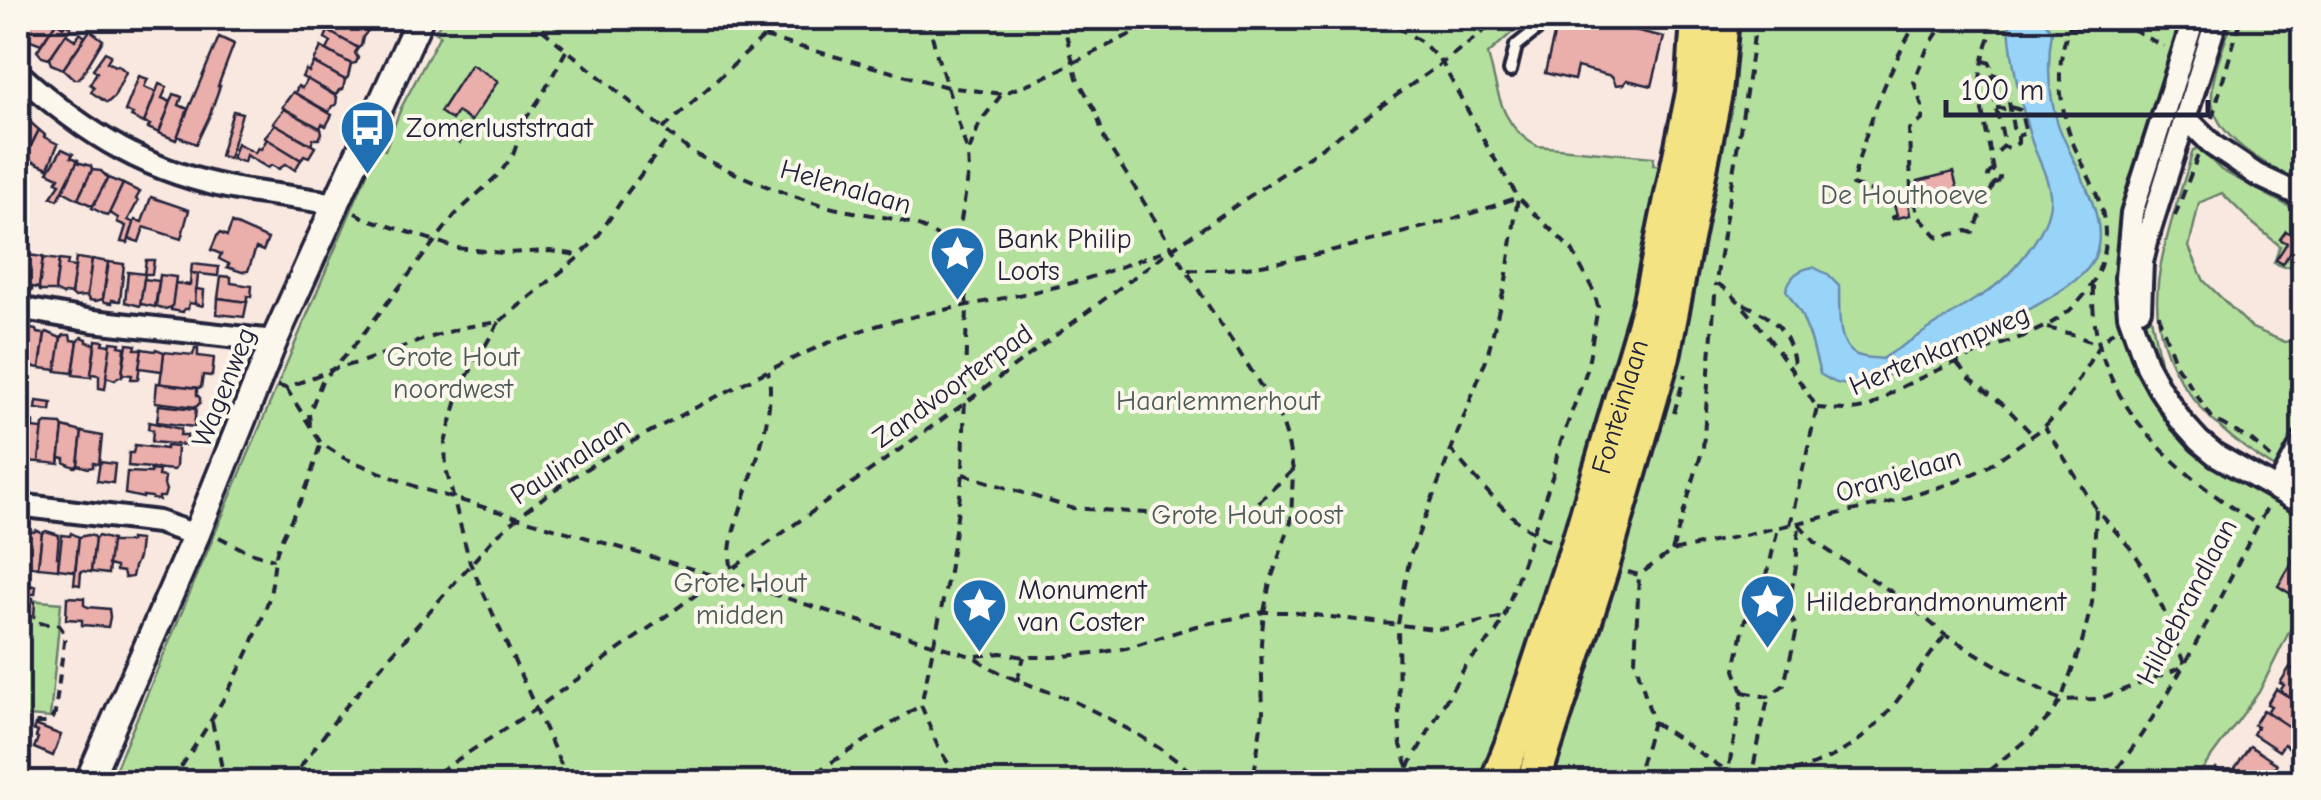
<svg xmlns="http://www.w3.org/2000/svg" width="2321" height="800" viewBox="0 0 2321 800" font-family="'Comic Neue',sans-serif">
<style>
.green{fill:#b4e09e;stroke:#6b816c;stroke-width:2.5}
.water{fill:#98d4f8;stroke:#698dac;stroke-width:2.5}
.building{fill:#eaaeab;stroke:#22223b;stroke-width:2.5}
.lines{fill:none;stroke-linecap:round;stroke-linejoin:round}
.service-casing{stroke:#22223b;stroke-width:18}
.minor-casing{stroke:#22223b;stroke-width:28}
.tertiary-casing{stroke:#22223b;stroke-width:32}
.primary-casing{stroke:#22223b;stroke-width:40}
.path{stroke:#22223b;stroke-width:4;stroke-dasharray:10 8;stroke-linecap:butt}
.service{stroke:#fbf7ec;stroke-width:10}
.minor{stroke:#fbf7ec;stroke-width:20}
.tertiary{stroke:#fbf7ec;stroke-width:25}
.primary{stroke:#f4e382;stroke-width:32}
.labels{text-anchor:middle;stroke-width:8;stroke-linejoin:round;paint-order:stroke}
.poi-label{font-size:28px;fill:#22223b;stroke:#fbf7ec;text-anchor:start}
.street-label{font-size:28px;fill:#22223b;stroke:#fbf7ec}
.park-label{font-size:28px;fill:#4e5b59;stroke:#fbf7ec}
</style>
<rect width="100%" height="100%" fill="#f8e8df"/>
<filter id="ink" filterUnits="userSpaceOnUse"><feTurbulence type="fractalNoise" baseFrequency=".01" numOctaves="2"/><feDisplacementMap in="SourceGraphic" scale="20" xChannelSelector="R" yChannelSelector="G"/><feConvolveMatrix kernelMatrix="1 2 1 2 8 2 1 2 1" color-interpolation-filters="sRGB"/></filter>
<g filter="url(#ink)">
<!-- green -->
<g class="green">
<path d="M443,18H1528L1488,54C1498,91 1500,127 1537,146L1654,157L1653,165L1670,167L1730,18H2204L2183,84L2156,221L2149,307L2169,407L2303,523L2304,602L2259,692L2193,782H110L378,147L385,150L401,108L440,35L435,32Z"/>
<path d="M2233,18H2303L2300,37L2304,39L2303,109L2298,111L2303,112V183C2270,167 2210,138 2212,94C2213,69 2226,41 2233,18Z"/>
<path d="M2199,148L2221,170L2303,214V264L2285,267L2274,263L2280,246L2250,221L2222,193L2199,203L2189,247L2204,281L2252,328L2285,342L2303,339V427L2275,468C2203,424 2143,359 2160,269C2167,229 2182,189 2193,150Z"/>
<polygon points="18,599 61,603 50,718 18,715"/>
</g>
<!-- water -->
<path class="water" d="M2020,18H2042L2052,31C2047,62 2048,92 2057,121C2069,161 2118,223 2091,264C2072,294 1976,336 1941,351C1914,362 1871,388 1841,384C1833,383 1827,378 1820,374L1811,339L1801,314L1786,290C1791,275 1798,270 1813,267L1827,274L1839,286C1840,307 1835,345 1857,355C1865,358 1874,358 1882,359L1977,298C2006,284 2054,229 2050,194C2048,175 2038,160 2032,142C2021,105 2012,65 2009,27Z"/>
<!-- building -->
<g class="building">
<polygon points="19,18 59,18 41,44 28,39 28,35 23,32 18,32"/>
<polygon points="274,18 297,18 293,26 283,20 282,23"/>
<polygon points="309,18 360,18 362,22 368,23 370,28 363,37 361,46 358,48 308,20"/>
<polygon points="1558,18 1593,18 1592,24 1599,26 1600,22 1664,37 1652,86 1627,80 1624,84 1616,85 1612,76 1577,67 1574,80 1545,73"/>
<polygon points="56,22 63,27 66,23 71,27 49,59 42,57 37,51"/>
<polygon points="90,30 103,40 82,75 78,79 74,79 63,69"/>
<polygon points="328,31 358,48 355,53 358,58 356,63 351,64 327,50 331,42 325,38"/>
<polygon points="80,33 85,37 63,69 51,64 49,59 66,34 75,40"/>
<polygon points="219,37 234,44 218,86 220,86 209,117 196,144 177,136"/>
<polygon points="321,47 351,64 348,77 345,80 314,62"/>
<polygon points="105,52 111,55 107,62 116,66 118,65 126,72 114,97 107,103 91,92 94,87 90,84 97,72 93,69"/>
<polygon points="314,63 345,80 343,89 339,90 336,95 302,77 306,70 309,72"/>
<polygon points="471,64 498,81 471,121 457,112 452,120 440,112"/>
<polygon points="139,76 148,79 144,87 156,92 144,123 131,117 133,114 125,111"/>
<polygon points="307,79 337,97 336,105 332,106 329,112 295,93 298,86 302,88"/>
<polygon points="159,84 167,87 162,98 171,102 159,133 148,128 150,125 144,123"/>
<polygon points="293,92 332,115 326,126 322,124 320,128 282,107"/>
<polygon points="174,94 182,97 179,105 188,109 176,140 159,133"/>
<polygon points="284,109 321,129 322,133 319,139 313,139 311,144 273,123"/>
<polygon points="18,111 39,130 30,147 20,138 18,140"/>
<polygon points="233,111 242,113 229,158 220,156"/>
<polygon points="275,124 315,147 309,157 304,155 301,160 264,138"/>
<polygon points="459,126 466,129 460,143 454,140"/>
<polygon points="39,130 45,135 44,137 58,144 48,168 25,158"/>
<polygon points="267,139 301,160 295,170 286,164 279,169 272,165 268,168 246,155 244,162 232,159 237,143 255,153 258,147 261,149"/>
<polygon points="62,149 73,154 71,157 78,160 58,200 51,197 60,184 56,182 59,177 48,172"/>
<polygon points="77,162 91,166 92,170 78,199 63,191"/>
<polygon points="92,170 101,171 108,178 93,206 78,199"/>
<polygon points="1953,172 1958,191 1922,200 1918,181"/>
<polygon points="108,178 123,184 108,216 92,208"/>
<polygon points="123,184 140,192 136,199 138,201 128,220 134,223 128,243 121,242 126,226 117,222 118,218 110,213 108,216"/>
<polygon points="151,197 189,210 181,239 144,227 139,242 129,239 135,220 142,222"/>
<polygon points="1908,202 1910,215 1893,219 1892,217 1897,215 1894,205"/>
<polygon points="232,223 268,239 263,251 256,248 248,271 242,272 227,267 229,264 219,259 221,254 211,250 217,236 220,233 227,236"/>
<polygon points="2286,231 2304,242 2304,250 2295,244 2283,264 2276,260 2287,243 2280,239"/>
<polygon points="24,238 30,239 24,286 18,285 18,251 22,252"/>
<polygon points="28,255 43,257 39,288 32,287 32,290 25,288 24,286"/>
<polygon points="43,258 59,260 55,291 40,291 39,288"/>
<polygon points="76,258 92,260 87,296 74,297 71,294"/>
<polygon points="92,259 108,262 103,299 96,301 89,300 87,296"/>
<polygon points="59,260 68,261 67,266 75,267 71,294 66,293 63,295 55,291"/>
<polygon points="146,260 154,260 152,274 144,274"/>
<polygon points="109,262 124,264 120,301 112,300 112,303 105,302 103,299"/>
<polygon points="192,264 219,267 218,276 191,273"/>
<polygon points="128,272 145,274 140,306 125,302"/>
<polygon points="191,273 198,274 195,304 189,303 188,309 184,309 183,312 171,310 175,283 190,285"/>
<polygon points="160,275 176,277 172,307 165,309 156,306"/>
<polygon points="221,276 231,277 231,283 252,286 251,297 247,296 247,302 218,298"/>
<polygon points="144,279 159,281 155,307 141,304 140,306"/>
<polygon points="196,289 204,290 203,306 195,304"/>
<polygon points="218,298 247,302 244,317 217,314"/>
<polygon points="18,326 19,330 27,331 23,365 18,364"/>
<polygon points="31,329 36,330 37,333 45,334 40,368 23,365 27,331"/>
<polygon points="47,332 61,338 57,370 40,368 45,334"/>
<polygon points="64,335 70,335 71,340 78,341 73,373 56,371 61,338"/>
<polygon points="82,337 87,339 87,342 95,344 91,377 73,375 78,341"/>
<polygon points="96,340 104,341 103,344 111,345 105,389 99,388 99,375 91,374"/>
<polygon points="111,342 120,343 119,346 125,347 122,377 118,377 115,380 106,377"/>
<polygon points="127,344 136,345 135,349 142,349 138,379 131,379 132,375 122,374"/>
<polygon points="195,348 198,348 198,356 214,358 212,376 203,375 201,388 160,384 164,352 193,355"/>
<polygon points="142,349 155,351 156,349 164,352 162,371 139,368"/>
<polygon points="157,383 197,388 197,395 200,398 200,403 196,407 155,402"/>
<polygon points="37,401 52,403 51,411 36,409"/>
<polygon points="159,405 196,409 194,427 157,422"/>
<polygon points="25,409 31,410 30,421 33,422 33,428 43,429 39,462 24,461 25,454 20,454 19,457"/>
<polygon points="18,422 23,423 19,457 18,457"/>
<polygon points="149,422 181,429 180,435 187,435 187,438 185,445 152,442 153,430 148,429"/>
<polygon points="46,423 61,424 63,427 59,464 39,462 43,425"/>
<polygon points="63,427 82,432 78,465 75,467 65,463 65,459 60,458 59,464"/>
<polygon points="82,432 102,436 99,464 93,463 93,467 88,468 78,465"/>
<polygon points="135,445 166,449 166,446 177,447 176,467 174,470 128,466 129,453 133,453"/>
<polygon points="100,462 115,464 113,483 97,481"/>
<polygon points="151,470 159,471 158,476 165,477 164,485 166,490 164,497 159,497 159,500 152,499 152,497 143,496 143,498 125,494 127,472 151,473"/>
<polygon points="18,530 21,530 19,576 18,576"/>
<polygon points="36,530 42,533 38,567 20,565 26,531 34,532"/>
<polygon points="46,531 59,535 57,557 59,557 58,569 38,567 42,533"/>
<polygon points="71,533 79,537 75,571 58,569 62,535 70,536"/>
<polygon points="88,535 93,536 95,539 91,572 81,571 80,585 74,584 79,537"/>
<polygon points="98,536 112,540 108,574 91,572 95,539"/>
<polygon points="130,539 140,540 138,558 134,567 132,577 125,578 123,572 116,571 116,567 108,565 111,542 130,542"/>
<polygon points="2299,551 2304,554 2304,602 2278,586"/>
<polygon points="18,585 36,586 35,594 18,593"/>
<polygon points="18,597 33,598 33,601 35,602 34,617 18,616"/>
<polygon points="67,597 84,598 84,605 88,607 109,609 110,617 108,627 82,625 82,620 66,619"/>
<polygon points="2303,646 2304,646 2304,676 2294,670 2298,664 2294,661"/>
<polygon points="2290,667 2304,676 2304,706 2280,691 2284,685 2280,683"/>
<polygon points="2276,689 2304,706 2304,722 2301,725 2297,723 2293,729 2267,712 2271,706 2267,704"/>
<polygon points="2263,710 2297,732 2288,747 2284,744 2279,751 2253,734 2257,727 2254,725"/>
<polygon points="35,725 61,735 53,756 34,748 38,738 36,737 38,732 33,730"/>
<polygon points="2250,746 2277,764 2264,782 2219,782 2210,777 2216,768 2229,777"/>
</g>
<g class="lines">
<defs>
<polyline id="service" points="1510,71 1516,46 1551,18"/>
<g id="minor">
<polyline points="2194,18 2132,213 2126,278 2129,315 2147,366 2159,388 2181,421 2199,441 2216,455 2304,505"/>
<path d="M18,73C86,135 150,174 242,190C273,195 304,198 335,204"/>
<polyline points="2186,118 2214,146 2257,175 2304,197"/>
<polyline points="18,308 93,321 274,341"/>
<polyline points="2140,309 2142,262 2150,229 2217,18"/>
<polyline points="2277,490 2304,440"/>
<polyline points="18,505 158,522 196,535"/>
</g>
<polyline id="tertiary" points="88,782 196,535 274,341 420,18"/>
<g id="primary">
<path id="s1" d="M1497,782L1516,734L1577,548L1649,306L1693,93L1698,18"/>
<polyline points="1533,782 1602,567 1663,356 1715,93 1722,18"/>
</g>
</defs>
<!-- service casing -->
<use href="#service" class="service-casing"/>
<!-- minor casing -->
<use href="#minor" class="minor-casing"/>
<!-- tertiary casing -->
<use href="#tertiary" class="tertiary-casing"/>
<!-- primary casing -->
<use href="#primary" class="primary-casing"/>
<!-- path -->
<g class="path">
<path d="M528,18L690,151C732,174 780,193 826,206C859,216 908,215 937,236C959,251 964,280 967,305L963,474L949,572L921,705L938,747L960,782"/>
<polyline points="928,18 936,52 967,150"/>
<polyline points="1062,18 1077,78 1095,110 1105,140 1208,305 1253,373 1282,422 1287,438 1293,470 1291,522 1270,582 1264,612 1261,643 1263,712 1253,782"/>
<polyline points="1381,18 1422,42 1442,63 1488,148 1518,197 1572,250 1594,292 1598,307 1587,370 1558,450 1554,471 1504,617 1496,633 1466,665 1400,782"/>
<path d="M1756,18C1746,107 1728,194 1716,283C1740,292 1801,382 1817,408"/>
<path d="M1919,18C1888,69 1866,127 1852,185L1890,196L1911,191L1918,216L1938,237L1967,231L1973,233L1994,183"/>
<polyline points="2118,18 2131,28 2164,47"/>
<path d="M2069,28C2087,31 2098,28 2114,18"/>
<polyline points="764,37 947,87 1002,94"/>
<polyline points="1984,61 1990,63 1992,70 1996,109 2005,145 1992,157"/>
<polyline points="1993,74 2003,78 2006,82 2013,128 2018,134 2018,143 2010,148 2004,147"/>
<polyline points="2011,107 2020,110 2026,133 2018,136"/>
<polyline points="1996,108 2003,108 2004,114"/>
<polyline points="2212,118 2241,18"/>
<polyline points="663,129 785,18"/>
<circle cx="1994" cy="177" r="6"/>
<path d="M1994,171L1979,95C1980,69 1985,39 2000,18"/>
<polyline points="1911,191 1909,130 1922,120 1922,106 1914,82 1927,49 1947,18"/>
<polyline points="355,213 365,218 457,248 503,253 550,251 572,254 578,258"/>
<polyline points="2175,216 2198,155"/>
<polyline points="955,257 969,171 968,154 980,122 1002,94 1045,77 1129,35 1173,18"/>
<path d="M1188,270C1247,272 1305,257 1363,243C1416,229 1467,217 1518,197"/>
<path d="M2093,286C2089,399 2172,469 2258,525"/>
<path d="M1744,304C1778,320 1791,333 1795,371"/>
<polyline points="2159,314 2160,321 2176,365 2213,419 2252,441 2271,458"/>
<polyline points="499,322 460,389 445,443 446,469 470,563 569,782"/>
<polyline points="2047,328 2072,334 2099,345"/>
<polyline points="1957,363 1968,377 2005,406 2033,435"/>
<polyline points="278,386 286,388 333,369 361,362 425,339 465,327 499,322 578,258 596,239 624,197 671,135"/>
<path d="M286,388L321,443L344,458L419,488L719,577L974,657C1008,681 1038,686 1075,702C1119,723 1167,748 1201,782"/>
<path d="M1817,408C1834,409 1853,413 1870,406C1879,402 1887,395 1896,390C1921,377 1947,366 1973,355C2004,342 2043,333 2070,310C2100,284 2112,246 2101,207C2093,180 2076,156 2068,129C2057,88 2056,57 2073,18"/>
<polyline points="1674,413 1685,374"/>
<polyline points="310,424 309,414 322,381 357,342 455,215 500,173 513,155 526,118 541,97 566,51"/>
<path d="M1450,449C1473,475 1518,533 1552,541"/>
<polyline points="963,474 1071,508 1161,514 1206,521 1251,509 1293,470"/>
<polyline points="1799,524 1815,542 1904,600 1945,635 2008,672 2061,700 2099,699 2185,666 2163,609 2143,566 2132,550 2096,509 2045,427"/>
<polyline points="1790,525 1817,408"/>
<polyline points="219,537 246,551 274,559"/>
<polyline points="1672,551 1703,448 1716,283"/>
<path d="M732,568C726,550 735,526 741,508C753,470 777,409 768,371"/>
<polyline points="1628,572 1639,575 1672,551 1896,501 1958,481 1987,467 2042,429 2063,407 2099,345 2115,329"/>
<polyline points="1788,610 1796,566 1799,525"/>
<polyline points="977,656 1001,653 1024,657 1054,657 1104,652 1126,648 1196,626 1264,612 1289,612 1434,629 1452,628 1504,617"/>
<polyline points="1017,681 1024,657"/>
<polyline points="1743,692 1768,697 1784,685 1797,629 1788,610 1760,605"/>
<polyline points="212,721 225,782"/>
<polyline points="1653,722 1721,767 1724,778"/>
<polyline points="18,726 26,723 49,723 55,713 65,634 59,625 38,623"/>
<polyline points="1408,767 1401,745 1399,718 1398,624 1410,556 1487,357 1506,281 1518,197"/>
<polyline points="18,782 20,782"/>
<path d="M171,782C209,725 247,667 268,601C274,584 272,566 278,548C285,529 296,512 304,493C311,477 315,459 321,443"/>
<path d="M289,782L342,711L493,539C558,478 638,438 716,397C770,370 824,340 883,324C944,308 1007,299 1068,284C1102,275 1135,261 1168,249"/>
<polyline points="423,782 537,708 965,403 1173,248 1343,133 1442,63 1501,18"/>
<polyline points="801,782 921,705"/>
<polyline points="1635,782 1653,722 1635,660 1639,575"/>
<polyline points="1726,782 1743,692 1735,670 1745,620 1760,605 1778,528"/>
<polyline points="1750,782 1768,699"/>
<path d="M1758,782C1784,773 1814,767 1839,753C1886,728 1912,677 1944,637"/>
<polyline points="1975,782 2031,736 2053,713 2061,700 2082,642 2092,603 2096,510"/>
<path d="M2107,782C2174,698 2217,600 2268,506"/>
</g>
<!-- service -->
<use href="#service" class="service"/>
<!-- minor -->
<use href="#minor" class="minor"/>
<!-- tertiary -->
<use href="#tertiary" class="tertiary"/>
<!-- primary -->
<use href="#primary" class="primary"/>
</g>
</g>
<!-- icons -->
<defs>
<symbol id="bus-pin" viewBox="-11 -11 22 30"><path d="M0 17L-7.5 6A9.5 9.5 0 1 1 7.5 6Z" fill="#1f6fb2" stroke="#fbf7ec"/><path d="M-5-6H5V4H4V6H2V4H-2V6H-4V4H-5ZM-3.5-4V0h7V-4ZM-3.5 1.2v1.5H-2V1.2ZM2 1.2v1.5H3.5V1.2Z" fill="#fff"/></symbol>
<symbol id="sight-pin" viewBox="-11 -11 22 30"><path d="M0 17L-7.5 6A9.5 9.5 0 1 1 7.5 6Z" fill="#1f6fb2" stroke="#fbf7ec"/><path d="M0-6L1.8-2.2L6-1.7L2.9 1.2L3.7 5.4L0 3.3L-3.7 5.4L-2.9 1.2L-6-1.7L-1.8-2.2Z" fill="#fff"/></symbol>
</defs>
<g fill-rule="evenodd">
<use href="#bus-pin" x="336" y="96" width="63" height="86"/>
<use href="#sight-pin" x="926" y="222" width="63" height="86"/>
<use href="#sight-pin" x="1736" y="570" width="63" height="86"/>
<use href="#sight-pin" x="948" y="574" width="63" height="86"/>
</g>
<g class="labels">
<!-- poi labels -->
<g class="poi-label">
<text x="406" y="137">Zomerluststraat</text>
<text x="997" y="248">Bank Philip<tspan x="997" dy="32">Loots</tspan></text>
<text x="1018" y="599">Monument<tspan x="1018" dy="32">van Coster</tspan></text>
<text x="1806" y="611">Hildebrandmonument</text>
</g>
<!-- street labels -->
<g class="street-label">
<text transform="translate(846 186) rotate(16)" y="10">Helenalaan</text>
<text transform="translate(1939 349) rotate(-23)" y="10">Hertenkampweg</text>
<text transform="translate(952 385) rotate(-36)" y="10">Zandvoorterpad</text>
<text transform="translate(223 387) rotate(-68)" y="10">Wagenweg</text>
<text dy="10" stroke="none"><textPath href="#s1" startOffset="395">Fonteinlaan</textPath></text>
<text transform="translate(570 460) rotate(-33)" y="10">Paulinalaan</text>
<text transform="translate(1898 474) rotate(-17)" y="10">Oranjelaan</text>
<text transform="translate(2186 601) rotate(-62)" y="10">Hildebrandlaan</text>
</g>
<!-- park labels -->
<g class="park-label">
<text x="1904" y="204">De Houthoeve</text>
<text x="453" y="366">Grote Hout<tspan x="453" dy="32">noordwest</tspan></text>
<text x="1218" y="410">Haarlemmerhout</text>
<text x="1247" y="524">Grote Hout oost</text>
<text x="740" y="592">Grote Hout<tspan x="740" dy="32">midden</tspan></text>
</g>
</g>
<!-- margin -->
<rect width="2321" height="800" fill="none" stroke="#fbf7ec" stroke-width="60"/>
<rect x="30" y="30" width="2261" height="740" fill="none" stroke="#22223b" stroke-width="4" filter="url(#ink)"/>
<!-- scale -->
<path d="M1946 100v15h262v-15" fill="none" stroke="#22223b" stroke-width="5"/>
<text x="1961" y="100" font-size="30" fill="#22223b" stroke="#fbf7ec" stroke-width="8" paint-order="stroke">100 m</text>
</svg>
